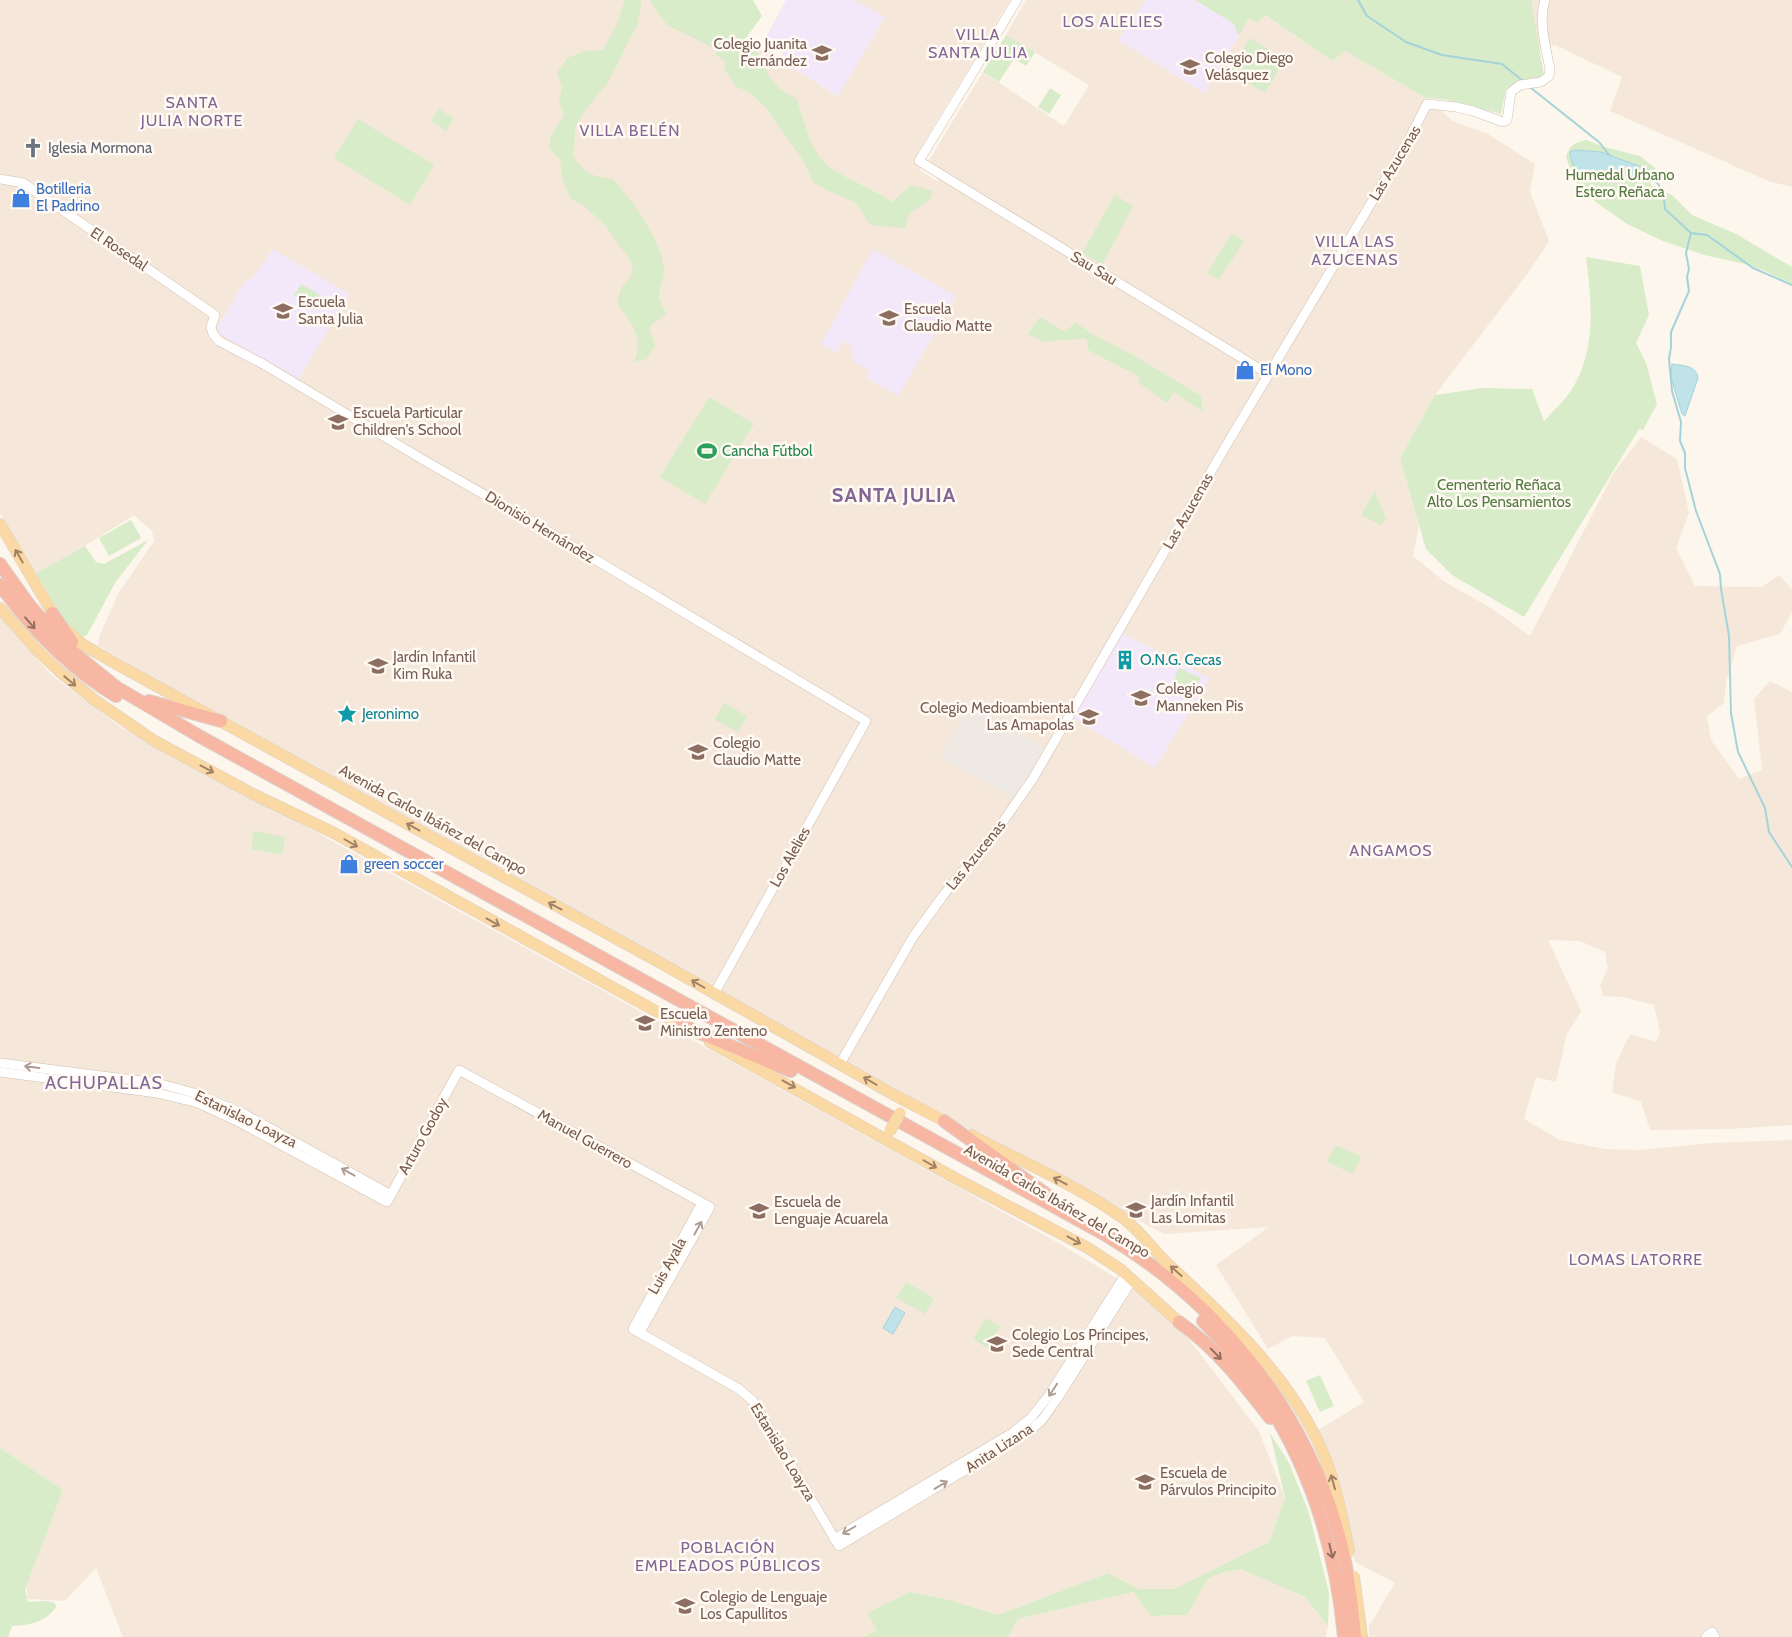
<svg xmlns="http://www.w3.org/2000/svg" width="1792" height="1637" viewBox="0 0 1792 1637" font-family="Cabin,sans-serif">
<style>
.residential{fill:#f5e8da}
.industrial{fill:#efe9e4}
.education{fill:#f3e8fa}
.green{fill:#d8ecc9}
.water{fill:#bfe3e8;stroke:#a5d3da}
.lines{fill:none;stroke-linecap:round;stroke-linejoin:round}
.stream{stroke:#a5d3da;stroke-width:2}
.minor-casing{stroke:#d1beb0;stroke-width:10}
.major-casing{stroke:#dad1cd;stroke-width:12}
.highway-casing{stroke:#dad1cd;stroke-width:14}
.minor{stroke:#fff;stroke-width:9}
.major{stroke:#fbd9a5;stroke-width:11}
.highway{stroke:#f7b7a3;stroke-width:12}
.major-bridge-casing{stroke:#dad1cd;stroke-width:12;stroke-linecap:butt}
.major-bridge{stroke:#fbd9a5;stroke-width:11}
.oneway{stroke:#a18267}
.oneway2{stroke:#936e5e}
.oneway3{stroke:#af9d94}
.labels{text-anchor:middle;stroke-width:5;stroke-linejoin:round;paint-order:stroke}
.education-label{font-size:15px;fill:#785e54;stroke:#fffaf3;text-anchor:start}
.worship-label{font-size:15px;fill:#5b616d;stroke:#fffaf3;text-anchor:start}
.street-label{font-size:15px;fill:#7a5c4d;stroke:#fffaf3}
.park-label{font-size:15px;fill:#537a41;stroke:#fffaf3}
.shop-label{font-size:15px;fill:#366cbe;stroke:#fffaf3;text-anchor:start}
.leisure-label{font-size:15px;fill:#27864d;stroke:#fffaf3;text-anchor:start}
.culture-label{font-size:15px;fill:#0d838f;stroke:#fffaf3;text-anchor:start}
.neighbourhood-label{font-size:16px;letter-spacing:1px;fill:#846695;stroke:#fffaf3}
.quarter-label{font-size:18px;letter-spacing:1px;fill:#846695;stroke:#fffaf3}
.district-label{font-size:20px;font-weight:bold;letter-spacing:1px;fill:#846695;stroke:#fffaf3}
</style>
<rect width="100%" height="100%" fill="#fdf6ec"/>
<!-- residential -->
<g class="residential">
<polygon points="0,0 674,0 682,9 792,67 837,96 885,18 854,0 1010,0 918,152 920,170 938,182 929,160 983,72 1064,126 1089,85 1006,35 1026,0 1195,0 1239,34 1248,18 1264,15 1333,61 1345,51 1426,98 1453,121 1488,134 1535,164 1530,192 1549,241 1528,273 1435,395 1400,458 1419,525 1413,556 1445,582 1491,608 1530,636 1614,472 1641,437 1677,459 1689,513 1676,548 1695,586 1762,587 1779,575 1792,589 1792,612 1780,634 1737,646 1726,682 1724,703 1707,716 1711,740 1739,779 1762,770 1754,699 1770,681 1792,692 1792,1125 1730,1129 1650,1130 1641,1102 1612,1092 1616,1063 1630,1034 1656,1042 1660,1032 1654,1005 1623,997 1603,996 1600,985 1608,968 1605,952 1580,941 1548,940 1581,1011 1567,1034 1556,1082 1536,1077 1524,1119 1560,1140 1605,1149 1640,1150 1711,1143 1792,1140 1792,1637 1369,1637 1369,1626 1395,1583 1355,1562 1344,1519 1335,1469 1318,1430 1364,1402 1325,1338 1292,1336 1268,1349 1216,1265 1269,1227 1164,1234 936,1111 190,701 98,645 99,637 118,594 154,541 152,531 134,515 85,546 36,573 0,513"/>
<polygon points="1488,0 1792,0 1792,187 1768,181 1610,111 1622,77 1555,45 1524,54"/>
<polygon points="0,615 50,674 119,726 256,799 745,1069 1062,1245 1133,1288 1184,1333 1259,1431 1285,1498 1269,1542 1174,1589 1139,1589 1108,1573 998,1615 950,1600 910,1592 868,1613 877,1630 863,1637 123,1637 96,1568 65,1601 28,1599 26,1584 63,1490 0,1448"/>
<polygon points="1240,1569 1305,1597 1328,1626 1326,1637 1008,1637 1018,1619 1133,1592 1151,1616 1187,1615 1208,1579 1221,1573"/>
</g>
<!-- industrial -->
<polygon class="industrial" points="971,703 1045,749 1014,799 940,758"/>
<!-- education -->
<g class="education">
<polygon points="786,0 854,0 885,17 838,96 792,67 767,35"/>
<polygon points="1146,0 1195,0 1234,24 1237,33 1240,34 1204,93 1118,40"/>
<polygon points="273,249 349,294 299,379 221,335 217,328 245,281 253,278"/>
<polygon points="873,249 956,296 898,396 867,378 868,369 853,362 851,346 842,341 837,353 821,344"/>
<polygon points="1120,632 1210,678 1155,768 1072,717"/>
</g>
<!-- green -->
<g class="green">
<path d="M625,0H639L642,3L637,25L607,84L586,109L576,125L573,156C584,173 593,177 613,179C634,203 660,237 664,269C665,279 659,287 659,296C659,301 664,309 666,314L649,327L655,345L647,359L634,362C644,334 632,325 617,303L621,288L630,278L633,267L628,256L616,242L606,226L583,205L571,199L562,178L560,159L549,148L551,136L564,115L559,101L562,88L557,73L567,58L585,51L603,50L617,24Z"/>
<path d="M649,0H753L762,16L746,38L760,56L768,75L780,89L797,99C803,119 812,156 831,168C850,181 873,189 892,202L911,185L933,191L930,199L909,214L905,228L870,225L855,202L828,191L813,182L804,162L766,108L749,92L735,86L725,70V62L715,54L718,50L667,25Z"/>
<polygon points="1195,0 1531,0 1545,81 1506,89 1501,114 1448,100 1426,98 1345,51 1333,61 1265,15 1258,23 1248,18 1240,34 1237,33 1234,24"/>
<polygon points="1006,35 1035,52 1026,66 1014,59 999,82 983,72"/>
<polygon points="1250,38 1285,59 1265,93 1229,72"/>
<polygon points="1050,88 1061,95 1049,114 1038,107"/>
<polygon points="439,109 454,118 446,131 431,121"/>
<polygon points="358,119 434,165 410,205 334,158"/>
<path d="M1586,140L1605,147L1640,156L1656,169L1650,180L1651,185L1673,196L1692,215L1736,234L1792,267V284L1763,270L1745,264L1704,255L1663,241L1627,224L1582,192L1573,177L1566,157C1570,145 1574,143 1586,140Z"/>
<polygon points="1115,195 1133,206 1102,265 1082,253"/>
<polygon points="1232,233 1244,241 1219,280 1207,273"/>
<path d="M1586,257L1640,266L1649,315L1636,343L1646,363L1657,404L1643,430L1639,429L1524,617L1452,575L1426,549L1400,458L1435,395L1483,388L1532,389L1544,421C1552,412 1561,404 1568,395C1597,356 1592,302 1586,257Z"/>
<polygon points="301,284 325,298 318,310 294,296"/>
<polygon points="1040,317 1066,332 1075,322 1092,334 1142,360 1201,396 1203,412 1174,392 1167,403 1138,382 1140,377 1088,350 1087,339 1061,340 1044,342 1028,334"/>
<polygon points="709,397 754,424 705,504 660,477"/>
<polygon points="1375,491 1386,519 1381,525 1361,515"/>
<polygon points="131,520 141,538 109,556 99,538"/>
<polygon points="148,540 115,583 87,635 80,638 64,620 36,573 85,546 96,562 104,564"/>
<polygon points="1179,668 1201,678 1194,693 1172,683"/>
<polygon points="724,703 747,716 738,732 715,720"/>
<polygon points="254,831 285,837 282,855 251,849"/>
<polygon points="1335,1145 1361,1156 1353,1174 1327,1162"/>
<polygon points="906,1282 934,1298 925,1314 896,1298"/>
<polygon points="986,1318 1000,1326 987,1348 973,1339"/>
<polygon points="1320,1375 1334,1406 1320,1412 1306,1381"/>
<polygon points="1270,1433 1289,1463 1309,1513 1329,1593 1328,1626 1305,1597 1240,1569 1221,1573 1208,1579 1187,1615 1151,1616 1133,1592 1018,1619 1008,1637 863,1637 877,1630 867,1613 910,1592 950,1600 998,1615 1108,1573 1139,1589 1174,1589 1269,1542 1285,1498"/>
<path d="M0,1448L63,1490L25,1589L28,1602L47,1601L55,1603L56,1607C46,1622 30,1625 12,1626L8,1637H0Z"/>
</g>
<!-- water -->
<g class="water">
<path d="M1576,150L1601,152L1649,170L1655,176L1648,181C1624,173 1613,171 1590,180C1575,172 1572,168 1570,152Z"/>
<path d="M1672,364C1684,366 1696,365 1698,378L1685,416L1682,414L1671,378Z"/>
<polygon points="895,1307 905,1313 893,1334 883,1328"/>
</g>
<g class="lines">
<!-- stream -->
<g class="stream">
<polyline points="1358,0 1367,16 1406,42 1442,55 1502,64 1523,81"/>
<polyline points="1531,88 1599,142 1610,156"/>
<path d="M1651,178C1663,185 1664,196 1665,209L1691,233L1707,235L1753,268L1792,285"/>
<polyline points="1691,233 1686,253 1689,269 1687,277 1689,291 1671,332 1671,347 1669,359 1672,391 1681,422 1680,441 1685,453 1685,468 1696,511 1720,574 1721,589 1729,636 1731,713 1738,752 1765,808 1769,832 1792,867"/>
</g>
<defs>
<g id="minor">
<polyline points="1017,0 919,161 1268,374"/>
<polyline points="0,179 23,183 215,315 211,327 213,334 219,341 263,364 420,458 534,523 866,721 714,994"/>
<polyline points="0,1063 157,1083 194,1093 246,1115 391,1195"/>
<path d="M840,1064L913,937L945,893L1000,826L1032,780L1227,444L1407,143L1427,104L1456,107L1473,111L1503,122L1507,120L1511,92L1520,85L1541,82L1549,76L1550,69C1546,48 1538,21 1545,0"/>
<polyline points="0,1072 157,1093 198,1103 241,1123 387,1202 459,1070 710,1207 640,1332"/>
<polyline points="702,1203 633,1329 739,1389 753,1401 839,1546 1030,1431 1042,1420 1057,1399 1132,1280"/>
<polyline points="834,1539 1012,1433 1031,1418 1049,1395 1126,1274"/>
<polyline points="1706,1637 1712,1632 1715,1637"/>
</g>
<g id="major">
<polyline points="0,524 56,619"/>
<polyline points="0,608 37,650 59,671 96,701 153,740 253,794 334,833 688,1029"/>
<polyline points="67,631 82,644 120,666 666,966 896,1096 952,1125"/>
<polyline points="710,1042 955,1178 1088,1248 1120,1269 1179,1322"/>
<path d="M971,1135C1020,1161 1074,1184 1120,1216C1140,1229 1153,1251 1171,1267C1231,1322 1295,1382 1326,1460C1337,1489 1343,1521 1349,1551"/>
<polyline points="1354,1577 1362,1637"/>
</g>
<g id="highway">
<path d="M0,564L30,606L60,640L79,657L116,687L199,736L1104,1234C1216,1300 1303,1407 1338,1532C1348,1566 1352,1602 1355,1637"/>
<path d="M0,585C32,629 69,668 116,696"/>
<polyline points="52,613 72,642"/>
<polyline points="149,701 221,721"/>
<polyline points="681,1025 791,1071"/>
<polyline points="944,1121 1053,1199"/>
<path d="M1203,1321C1288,1408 1333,1516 1344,1637"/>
<path d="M1179,1322C1216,1348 1243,1383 1270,1418"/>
</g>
</defs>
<!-- minor casing -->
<use href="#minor" class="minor-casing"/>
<!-- major casing -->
<use href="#major" class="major-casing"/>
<!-- highway casing -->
<use href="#highway" class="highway-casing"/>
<!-- minor -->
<use href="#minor" class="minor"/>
<!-- major -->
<use href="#major" class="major"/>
<!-- highway -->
<use href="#highway" class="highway"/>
<defs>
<polyline id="major-bridge" points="890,1131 900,1113"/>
</defs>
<!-- major-bridge casing -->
<use href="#major-bridge" class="major-bridge-casing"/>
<!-- major-bridge -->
<use href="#major-bridge" class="major-bridge"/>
</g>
<!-- one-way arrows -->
<defs><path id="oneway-shaft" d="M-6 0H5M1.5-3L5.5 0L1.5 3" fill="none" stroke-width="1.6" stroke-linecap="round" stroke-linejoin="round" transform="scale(1.25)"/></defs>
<g class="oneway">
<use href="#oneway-shaft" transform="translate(19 556) rotate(-120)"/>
<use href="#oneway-shaft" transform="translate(70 681) rotate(40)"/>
<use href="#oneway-shaft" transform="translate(207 769) rotate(28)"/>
<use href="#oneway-shaft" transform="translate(413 827) rotate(-151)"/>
<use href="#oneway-shaft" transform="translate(351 843) rotate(30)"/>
<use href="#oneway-shaft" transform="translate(555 906) rotate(-152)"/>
<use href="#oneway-shaft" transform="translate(493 922) rotate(29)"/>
<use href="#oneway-shaft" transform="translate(698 984) rotate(-150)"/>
<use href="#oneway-shaft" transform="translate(870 1081) rotate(-150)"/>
<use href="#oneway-shaft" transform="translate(789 1084) rotate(29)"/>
<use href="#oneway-shaft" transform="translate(930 1164) rotate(30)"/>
<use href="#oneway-shaft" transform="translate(1060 1181) rotate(-153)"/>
<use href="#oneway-shaft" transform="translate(1074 1240) rotate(29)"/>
<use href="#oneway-shaft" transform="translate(1176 1271) rotate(-138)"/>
<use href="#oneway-shaft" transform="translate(1333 1482) rotate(-106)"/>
</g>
<g class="oneway2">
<use href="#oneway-shaft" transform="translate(30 623) rotate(49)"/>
<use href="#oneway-shaft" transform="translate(1216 1354) rotate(46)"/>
<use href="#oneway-shaft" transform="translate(1331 1551) rotate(77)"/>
</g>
<g class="oneway3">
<use href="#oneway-shaft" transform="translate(32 1067) rotate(-173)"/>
<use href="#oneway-shaft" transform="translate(348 1172) rotate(-151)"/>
<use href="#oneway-shaft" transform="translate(698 1228) rotate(-61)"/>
<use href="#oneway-shaft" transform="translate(1053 1390) rotate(123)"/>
<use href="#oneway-shaft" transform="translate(941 1485) rotate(-31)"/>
<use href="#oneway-shaft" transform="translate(849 1530) rotate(150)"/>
</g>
<!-- icons -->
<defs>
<symbol id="school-bare" viewBox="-9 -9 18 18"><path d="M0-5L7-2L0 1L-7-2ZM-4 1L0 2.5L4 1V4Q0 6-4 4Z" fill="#8d6e63" stroke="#fffaf3" stroke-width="2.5" paint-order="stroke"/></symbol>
<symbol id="church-bare" viewBox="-9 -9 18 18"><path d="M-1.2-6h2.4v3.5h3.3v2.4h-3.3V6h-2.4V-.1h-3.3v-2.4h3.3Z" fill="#6b7280" stroke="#fffaf3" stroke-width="2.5" paint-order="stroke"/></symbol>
<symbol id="shop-bare" viewBox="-9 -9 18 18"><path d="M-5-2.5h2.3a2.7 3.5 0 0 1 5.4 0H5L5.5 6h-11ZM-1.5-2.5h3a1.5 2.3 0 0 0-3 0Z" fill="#3f7fe0" stroke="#fffaf3" stroke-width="2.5" paint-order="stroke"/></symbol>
<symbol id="stadium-bare" viewBox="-9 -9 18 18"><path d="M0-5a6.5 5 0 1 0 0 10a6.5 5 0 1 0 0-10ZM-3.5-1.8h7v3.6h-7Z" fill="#2e9e5b" stroke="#fffaf3" stroke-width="2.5" paint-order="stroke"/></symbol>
<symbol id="building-bare" viewBox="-9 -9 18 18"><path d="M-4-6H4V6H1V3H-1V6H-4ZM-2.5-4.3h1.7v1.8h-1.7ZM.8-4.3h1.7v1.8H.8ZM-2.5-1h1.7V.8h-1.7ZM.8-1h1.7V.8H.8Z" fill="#0f9aa8" stroke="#fffaf3" stroke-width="2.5" paint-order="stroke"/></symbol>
<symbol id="sight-bare" viewBox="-9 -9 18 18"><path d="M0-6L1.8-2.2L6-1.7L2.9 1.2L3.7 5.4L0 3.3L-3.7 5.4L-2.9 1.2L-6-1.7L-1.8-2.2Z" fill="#0f9aa8" stroke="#fffaf3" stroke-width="2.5" paint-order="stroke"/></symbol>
</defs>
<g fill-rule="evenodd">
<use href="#school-bare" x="808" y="39" width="28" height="28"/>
<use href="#school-bare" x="1176" y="53" width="28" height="28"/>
<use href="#church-bare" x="19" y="134" width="28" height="28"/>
<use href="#shop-bare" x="7" y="184" width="28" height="28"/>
<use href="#school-bare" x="269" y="297" width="28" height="28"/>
<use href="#school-bare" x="875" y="304" width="28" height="28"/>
<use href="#shop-bare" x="1231" y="356" width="28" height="28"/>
<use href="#school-bare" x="324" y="408" width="28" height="28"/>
<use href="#stadium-bare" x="693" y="437" width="28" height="28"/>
<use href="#building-bare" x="1111" y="646" width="28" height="28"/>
<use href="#school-bare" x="364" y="652" width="28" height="28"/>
<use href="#school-bare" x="1127" y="684" width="28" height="28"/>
<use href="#sight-bare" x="333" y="700" width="28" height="28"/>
<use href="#school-bare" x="1075" y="703" width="28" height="28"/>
<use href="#school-bare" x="684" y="738" width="28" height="28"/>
<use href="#shop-bare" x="335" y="850" width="28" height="28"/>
<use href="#school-bare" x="631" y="1009" width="28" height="28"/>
<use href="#school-bare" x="1122" y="1196" width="28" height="28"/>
<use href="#school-bare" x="745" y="1197" width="28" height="28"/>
<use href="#school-bare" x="983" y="1330" width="28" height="28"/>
<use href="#school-bare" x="1131" y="1468" width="28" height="28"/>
<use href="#school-bare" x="671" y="1592" width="28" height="28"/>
</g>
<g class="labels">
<!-- education labels -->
<g class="education-label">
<text x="807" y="49" text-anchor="end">Colegio Juanita<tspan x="807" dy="17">Fernández</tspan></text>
<text x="1205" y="63">Colegio Diego<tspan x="1205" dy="17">Velásquez</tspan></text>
<text x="298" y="307">Escuela<tspan x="298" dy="17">Santa Julia</tspan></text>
<text x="904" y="314">Escuela<tspan x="904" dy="17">Claudio Matte</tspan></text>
<text x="353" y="418">Escuela Particular<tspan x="353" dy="17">Children's School</tspan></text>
<text x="393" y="662">Jardín Infantil<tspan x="393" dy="17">Kim Ruka</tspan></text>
<text x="1156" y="694">Colegio<tspan x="1156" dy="17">Manneken Pis</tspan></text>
<text x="1074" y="713" text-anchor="end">Colegio Medioambiental<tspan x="1074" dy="17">Las Amapolas</tspan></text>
<text x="713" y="748">Colegio<tspan x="713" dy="17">Claudio Matte</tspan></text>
<text x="660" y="1019">Escuela<tspan x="660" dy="17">Ministro Zenteno</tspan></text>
<text x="1151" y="1206">Jardín Infantil<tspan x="1151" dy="17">Las Lomitas</tspan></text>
<text x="774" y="1207">Escuela de<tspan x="774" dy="17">Lenguaje Acuarela</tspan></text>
<text x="1012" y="1340">Colegio Los Príncipes,<tspan x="1012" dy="17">Sede Central</tspan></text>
<text x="1160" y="1478">Escuela de<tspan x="1160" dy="17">Párvulos Principito</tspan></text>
<text x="700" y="1602">Colegio de Lenguaje<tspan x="700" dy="17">Los Capullitos</tspan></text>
</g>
<!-- worship labels -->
<g class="worship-label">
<text x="48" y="153">Iglesia Mormona</text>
</g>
<!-- street labels -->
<g class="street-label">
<text transform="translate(1395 163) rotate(-59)" y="5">Las Azucenas</text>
<text transform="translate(119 249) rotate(34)" y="5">El Rosedal</text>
<text transform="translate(1094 268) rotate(31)" y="5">Sau Sau</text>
<text transform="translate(1188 511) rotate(-60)" y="5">Las Azucenas</text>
<text transform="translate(540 527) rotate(31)" y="5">Dionisio Hernández</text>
<text transform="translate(433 820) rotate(29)" y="5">Avenida Carlos Ibáñez del Campo</text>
<text transform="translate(976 855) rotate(-51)" y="5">Las Azucenas</text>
<text transform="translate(790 857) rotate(-61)" y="5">Los Alelies</text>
<text transform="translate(246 1119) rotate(26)" y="5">Estanislao Loayza</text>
<text transform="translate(423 1136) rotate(-61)" y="5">Arturo Godoy</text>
<text transform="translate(585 1139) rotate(29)" y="5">Manuel Guerrero</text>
<text transform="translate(1057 1201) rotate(30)" y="5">Avenida Carlos Ibáñez del Campo</text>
<text transform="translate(667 1266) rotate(-61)" y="5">Luis Ayala</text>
<text transform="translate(999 1448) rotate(-33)" y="5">Anita Lizana</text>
<text transform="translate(783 1452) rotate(59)" y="5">Estanislao Loayza</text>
</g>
<!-- park labels -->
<g class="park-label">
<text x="1620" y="180">Humedal Urbano<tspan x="1620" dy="17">Estero Reñaca</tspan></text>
<text x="1499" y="490">Cementerio Reñaca<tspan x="1499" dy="17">Alto Los Pensamientos</tspan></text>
</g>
<!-- shop labels -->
<g class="shop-label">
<text x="36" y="194">Botilleria<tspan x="36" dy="17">El Padrino</tspan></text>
<text x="1260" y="375">El Mono</text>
<text x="364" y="869">green soccer</text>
</g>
<!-- leisure labels -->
<g class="leisure-label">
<text x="722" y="456">Cancha Fútbol</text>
</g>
<!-- culture labels -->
<g class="culture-label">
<text x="1140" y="665">O.N.G. Cecas</text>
<text x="362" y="719">Jeronimo</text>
</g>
<!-- neighbourhood labels -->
<g class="neighbourhood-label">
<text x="1113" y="27">LOS ALELIES</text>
<text x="978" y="40">VILLA<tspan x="978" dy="18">SANTA JULIA</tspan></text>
<text x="192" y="108">SANTA<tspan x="192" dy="18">JULIA NORTE</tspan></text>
<text x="630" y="136">VILLA BELÉN</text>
<text x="1355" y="247">VILLA LAS<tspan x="1355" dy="18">AZUCENAS</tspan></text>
<text x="1391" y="856">ANGAMOS</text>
<text x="1636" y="1265">LOMAS LATORRE</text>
<text x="728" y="1553">POBLACIÓN<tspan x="728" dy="18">EMPLEADOS PÚBLICOS</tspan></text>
</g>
<!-- quarter labels -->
<g class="quarter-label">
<text x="104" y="1089">ACHUPALLAS</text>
</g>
<!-- district labels -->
<g class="district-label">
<text x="894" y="502">SANTA JULIA</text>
</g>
</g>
</svg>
